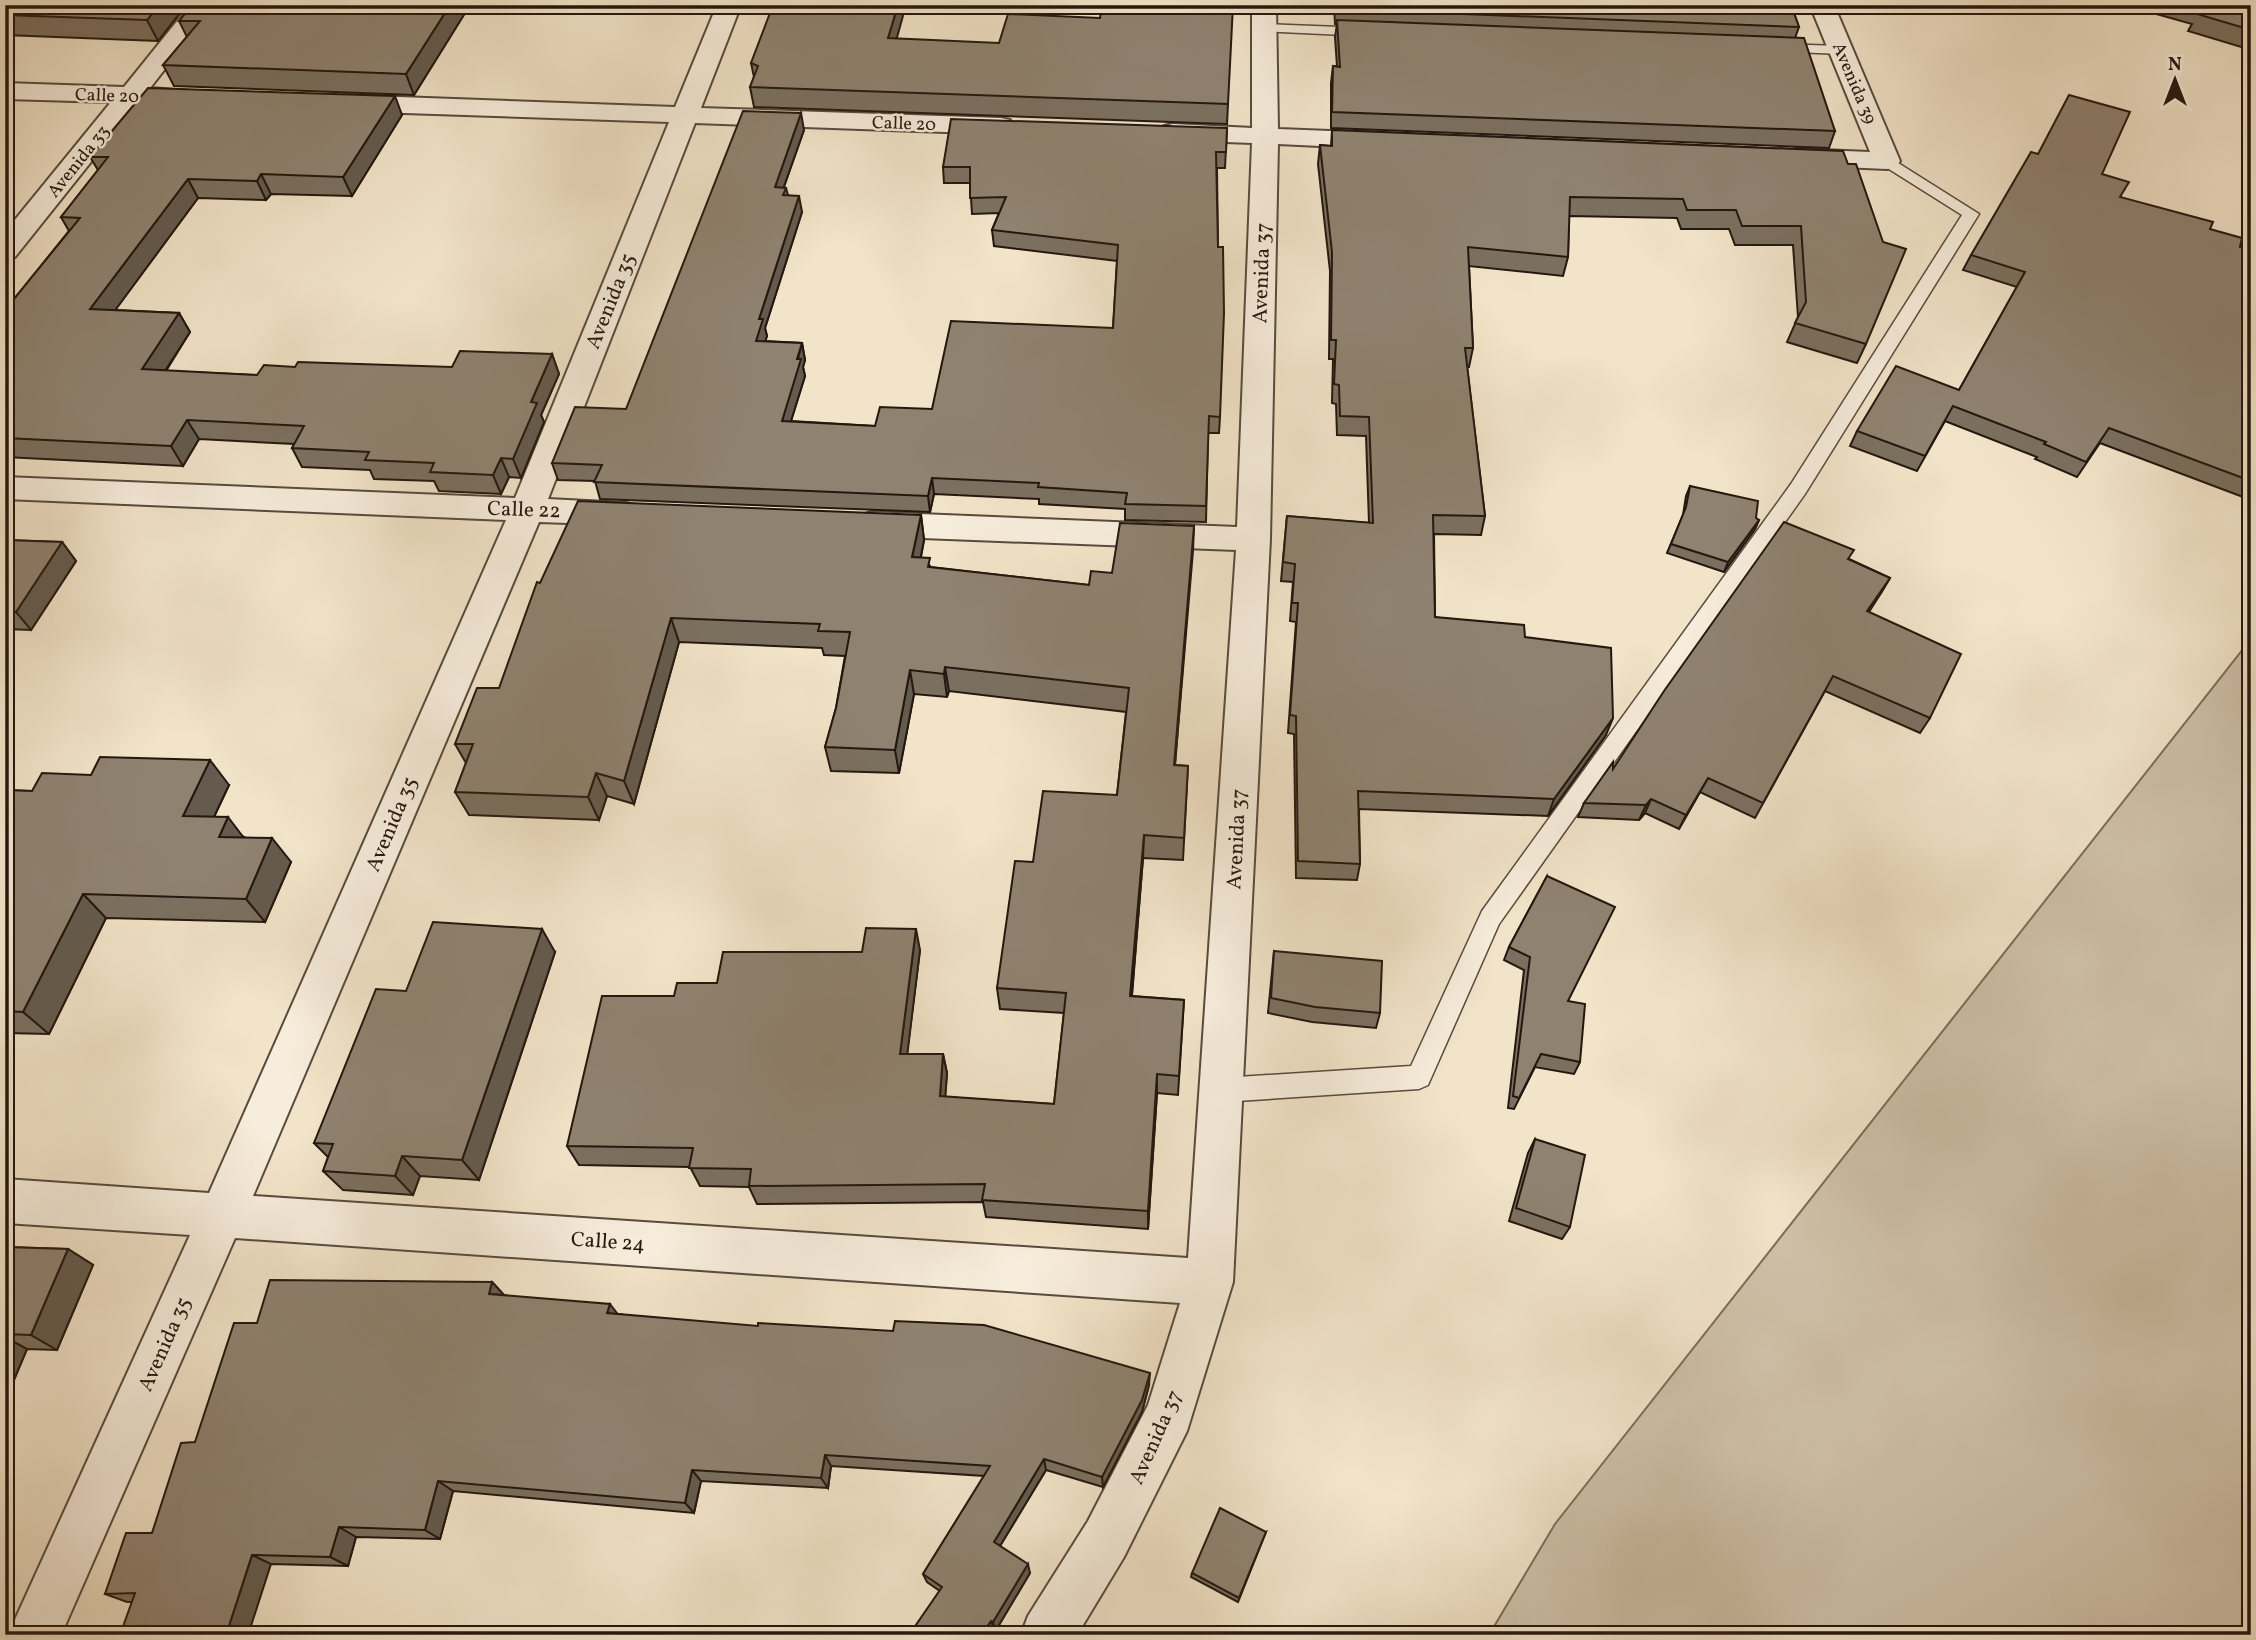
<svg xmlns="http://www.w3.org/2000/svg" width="2256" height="1640" viewBox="0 0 2256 1640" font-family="Vollkorn,serif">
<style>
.green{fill:#cfc1a9;stroke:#7a6c5c;stroke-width:2}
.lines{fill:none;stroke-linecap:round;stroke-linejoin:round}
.lane-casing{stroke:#584a3e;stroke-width:3}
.street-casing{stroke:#584a3e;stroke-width:4}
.lane{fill:#f7eddc;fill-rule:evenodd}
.street{fill:#f7eddc;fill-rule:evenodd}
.wall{fill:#7b7060;stroke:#24170f;stroke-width:2}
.shaded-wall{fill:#645b4e;stroke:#24170f;stroke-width:2}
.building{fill:#8f8270;stroke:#24170f;stroke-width:2}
.labels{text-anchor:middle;stroke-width:5;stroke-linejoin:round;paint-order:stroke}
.far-street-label{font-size:18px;fill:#24170f;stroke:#f7eddc}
.street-label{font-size:21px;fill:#24170f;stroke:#f7eddc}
</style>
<rect width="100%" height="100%" fill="#f2e4c9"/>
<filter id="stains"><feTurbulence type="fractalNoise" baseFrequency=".00286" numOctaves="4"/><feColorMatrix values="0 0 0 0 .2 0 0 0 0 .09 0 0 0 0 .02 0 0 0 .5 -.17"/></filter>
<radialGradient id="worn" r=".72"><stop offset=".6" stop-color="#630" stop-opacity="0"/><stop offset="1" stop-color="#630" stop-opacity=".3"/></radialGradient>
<!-- green -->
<polygon class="green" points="2251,639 2251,1635 1489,1635 1555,1524"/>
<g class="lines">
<defs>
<g id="lane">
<polygon points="1264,24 1365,28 1372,32 1365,36 1259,31 1257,28 1259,25"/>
<polygon points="1777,44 1841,46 1848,50 1841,54 1772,51 1770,48 1772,45"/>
<polygon points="1887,156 1979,214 1805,494 1499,924 1428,1085 1419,1089 1222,1102 1213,1098 1209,1090 1213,1082 1222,1078 1411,1066 1482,911 1791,484 1962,215 1881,164 1879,161 1881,158"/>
</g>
<g id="street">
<polygon points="190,5 215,5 150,88 202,92 206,97 202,102 193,105 138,103 15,257 5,259 5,232 111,102 5,99 5,83 124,87"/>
<polygon points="717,5 741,5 701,108 1001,118 1010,120 1014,126 1010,132 1001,134 695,123 548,499 626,503 638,506 643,514 638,522 626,525 539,522 253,1196 1188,1258 1236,550 871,536 859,532 854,524 859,516 871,512 1237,527 1252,143 1173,140 1164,138 1160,132 1164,126 1173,124 1252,128 1252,5 1276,5 1278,129 1382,133 1391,135 1395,141 1391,147 1382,149 1278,144 1270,539 1233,1282 1187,1431 1124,1557 1077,1635 1021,1635 1028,1616 1088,1521 1148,1405 1180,1303 235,1238 61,1635 8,1635 190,1235 5,1223 5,1179 209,1193 506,520 5,499 5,477 515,498 669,122 344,111 335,108 331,103 335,98 344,95 675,107"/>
<polygon points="1810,5 1834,5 1900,161 1896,167 1887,169 1796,165 1787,163 1783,157 1787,151 1796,149 1870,152"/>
</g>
</defs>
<!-- lane casing -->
<use href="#lane" class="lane-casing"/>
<!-- street casing -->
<use href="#street" class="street-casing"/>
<!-- lane -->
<use href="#lane" class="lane"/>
<!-- street -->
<use href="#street" class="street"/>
</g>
<!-- wall -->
<g class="wall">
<polygon points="5,5 186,5 158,41 5,35"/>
<polygon points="192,5 470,5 414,95 174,86 163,65 187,37 179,21"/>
<polygon points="1334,5 1791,5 1799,27 1795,38 1835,131 1829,148 1331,128 1331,83 1333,66 1337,66 1335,37 1337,24 1335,24"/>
<polygon points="2149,5 2251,5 2251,50 2188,31 2192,24 2146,11"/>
<polygon points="896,39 1228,104 1227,124 754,107 750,87 754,77 751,63"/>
<polygon points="402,115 352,196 271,194 266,200 198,198 115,310 179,313 190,332 166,371 257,375 295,367 452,367 552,354 559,374 541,415 544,422 521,478 509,477 501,494 439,491 434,481 374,479 370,470 302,467 292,448 294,444 199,439 183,466 5,457 5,310 69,231 61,217 98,170 90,157"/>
<polygon points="1227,128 1225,168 1217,168 1220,417 1219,433 1208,433 1206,522 1125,520 1125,509 1039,504 1039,499 934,494 930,512 600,499 595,481 558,480 552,463 626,409 804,130 784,187 786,188 788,195 802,212 765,328 767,336 765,341 802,343 805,360 803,367 805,376 791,421 875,426 932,409 1113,328 1117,261 994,246 992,230 999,213 972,214 970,183 944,183 943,167"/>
<polygon points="1332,130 1843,151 1866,344 1857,363 1787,342 1798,317 1793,245 1735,245 1729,229 1681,229 1677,218 1569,216 1568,257 1563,276 1469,266 1473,348 1469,367 1467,367 1485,516 1481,535 1434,534 1435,617 1525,637 1606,735 1548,816 1359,809 1360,864 1357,880 1296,878 1294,734 1288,733 1296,622 1290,621 1293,582 1281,581 1287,516 1369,523 1366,436 1337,435 1336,404 1332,403 1333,359 1329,359 1330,271 1318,164 1320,145 1331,146"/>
<polygon points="2120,197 2210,229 2240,247 2251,249 2251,500 2100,443 2077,477 2035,459 2037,457 1945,421 1917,471 1850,446 1857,431 1959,390 2017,287 1963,270 1971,255"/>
<polygon points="1690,486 1759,520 1755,529 1724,572 1667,553 1683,515 1686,496"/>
<polygon points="921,515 924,540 921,557 931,567 1089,585 1194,526 1175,765 1188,766 1183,860 1143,858 1132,996 1184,1000 1178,1095 1157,1093 1148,1229 986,1217 983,1202 757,1204 749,1187 700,1186 690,1167 579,1165 567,1146 674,996 717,983 862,952 920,950 907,1054 943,1054 947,1073 945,1097 1054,1104 1064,1013 1000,1009 997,988 1033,862 1117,795 1126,712 949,691 947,697 914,694 899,773 831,771 825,747 836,708 845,656 824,655 822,648 679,642 634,804 607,796 599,820 469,815 455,792 466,763 455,744 499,688"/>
<polygon points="5,540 62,542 76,561 31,630 5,629"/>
<polygon points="1849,559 1890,578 1881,593 1869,612 1930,718 1920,733 1825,691 1755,818 1700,792 1679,829 1645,813 1639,820 1578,817 1584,803 1613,769"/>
<polygon points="229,785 214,817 244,837 291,862 265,922 106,918 49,1034 5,1033 5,790 32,791"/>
<polygon points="1547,876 1568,1001 1580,1062 1574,1074 1535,1067 1514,1109 1508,1108 1524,970 1504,960 1509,947"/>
<polygon points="1274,951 1380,1013 1376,1028 1312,1022 1268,1013"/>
<polygon points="555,952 479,1180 420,1176 413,1195 343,1190 323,1171 328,1157 314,1143 406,991"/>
<polygon points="1535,1139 1570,1227 1562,1239 1509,1221 1528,1153"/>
<polygon points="5,1247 68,1249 93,1265 57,1350 27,1349 5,1401"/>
<polygon points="492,1282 504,1295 618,1314 1149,1385 1142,1412 1103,1487 1046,1470 1000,1546 1030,1573 996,1630 927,1582 923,1574 984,1476 831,1466 828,1488 701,1481 694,1513 453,1491 440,1539 356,1537 348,1566 271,1564 132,1602 127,1602 105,1594 152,1533 195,1442 257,1323"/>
<polygon points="1266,1532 1238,1602 1191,1577 1192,1573"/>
</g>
<!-- shaded-wall -->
<g class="shaded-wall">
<polygon points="159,5 186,5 158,41 147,20"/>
<polygon points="450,5 470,5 414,95 406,74"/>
<polygon points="898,5 906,5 891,59 888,38"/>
<polygon points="395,96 402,115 352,196 343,177"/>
<polygon points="801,113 804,130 778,203 775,187"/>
<polygon points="261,174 271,194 266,200 257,181"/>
<polygon points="188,179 198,198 102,328 90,309"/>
<polygon points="799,196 802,212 765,328 767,336 760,357 756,341 759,319"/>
<polygon points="179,313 190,332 154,388 142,369"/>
<polygon points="802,343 805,360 803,367 805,376 786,437 782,421"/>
<polygon points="552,354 559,374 541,415 544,422 521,478 513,459 531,402"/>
<polygon points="187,420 199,439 183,466 171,446"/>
<polygon points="501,458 509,477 501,494 493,475"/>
<polygon points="932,478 934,494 930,512 928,496"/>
<polygon points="921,515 924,540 916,581 912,557"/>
<polygon points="1759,520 1755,529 1724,572 1728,562"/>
<polygon points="1194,526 1193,551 1173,788 1174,765"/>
<polygon points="62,542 76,561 31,630 16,612"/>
<polygon points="1890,578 1881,593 1858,626 1867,611"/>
<polygon points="671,618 679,642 634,804 624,781"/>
<polygon points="945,667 949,691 947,697 944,674"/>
<polygon points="910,670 914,694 899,773 895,750"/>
<polygon points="1613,718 1606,735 1548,816 1554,799"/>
<polygon points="210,760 229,785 203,840 183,816"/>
<polygon points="596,773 607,796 599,820 588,797"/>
<polygon points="1708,778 1700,792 1679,829 1686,815"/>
<polygon points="1651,799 1645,813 1639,820 1646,805"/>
<polygon points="228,817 247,842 219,837"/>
<polygon points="1144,835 1143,858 1130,1017 1130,996"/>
<polygon points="272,838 291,862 265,922 246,899"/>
<polygon points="83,894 106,918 49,1034 23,1012"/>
<polygon points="542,929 555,952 479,1180 462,1160"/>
<polygon points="916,929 920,950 905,1073 900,1054"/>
<polygon points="943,1054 947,1073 944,1115 940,1096"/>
<polygon points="1157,1074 1157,1093 1148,1229 1148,1211"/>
<polygon points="402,1156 420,1176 413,1195 395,1176"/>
<polygon points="68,1249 93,1265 57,1350 31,1335"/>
<polygon points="492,1282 504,1295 489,1294"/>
<polygon points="610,1304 620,1317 607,1313"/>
<polygon points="5,1337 27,1349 5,1401"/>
<polygon points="1150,1373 1149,1385 1142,1412 1103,1487 1102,1477"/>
<polygon points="825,1455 831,1466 828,1488 821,1478"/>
<polygon points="1044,1459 1046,1470 997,1551 994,1542"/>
<polygon points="692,1470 701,1481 694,1513 685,1503"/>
<polygon points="438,1481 453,1491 440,1539 425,1530"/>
<polygon points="5,1516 11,1518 5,1532"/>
<polygon points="339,1527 356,1537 348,1566 330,1557"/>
<polygon points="252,1555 271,1564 248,1635 226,1635"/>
<polygon points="1028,1564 1030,1573 996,1630 993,1622"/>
<polygon points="991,1621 994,1628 989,1635 981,1635"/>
</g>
<!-- building -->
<g class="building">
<polygon points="5,5 159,5 147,20 5,15"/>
<polygon points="192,5 450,5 406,74 163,65 200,21 179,21"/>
<polygon points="773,5 898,5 888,38 999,43 1008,14 1100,18 1102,5 1233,5 1228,104 750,87 758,66 751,63"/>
<polygon points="1336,5 1791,5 1799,27 1336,9"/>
<polygon points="2195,5 2251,5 2251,30 2197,14 2202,7"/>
<polygon points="1337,20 1804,38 1835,131 1332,112 1333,66 1340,67"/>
<polygon points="148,88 395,96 343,177 261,174 257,181 188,179 90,309 179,313 142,369 257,375 264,365 295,367 298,362 452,367 460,351 552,354 531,402 537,403 513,459 501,458 493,475 430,472 434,463 365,460 369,452 292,448 304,426 187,420 171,446 5,438 5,310 80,218 61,217 108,157 90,157"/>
<polygon points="2069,95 2130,112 2102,174 2129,182 2120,197 2213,222 2210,229 2242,238 2240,247 2251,249 2251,481 2109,428 2086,462 2044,444 2046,442 1953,406 1925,456 1857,431 1896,366 1959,390 2025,272 1971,255 2031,152 2038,154"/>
<polygon points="743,111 801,113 775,187 786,188 783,195 799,196 759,319 763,319 756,341 802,343 797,359 801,359 782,421 875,426 880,407 932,409 951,321 1113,328 1118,245 992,230 1006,197 970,198 970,167 943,167 951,119 1227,128 1226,152 1216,152 1218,247 1223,247 1224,313 1220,417 1209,416 1206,506 1125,504 1127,493 1038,487 1039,483 932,478 928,496 594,482 602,465 552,463 575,407 626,409"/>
<polygon points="1332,130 1843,151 1848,164 1856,164 1883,242 1906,249 1866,344 1795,323 1806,302 1801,226 1742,226 1736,210 1687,210 1683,199 1570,197 1568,257 1468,247 1473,348 1465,348 1485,516 1433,515 1435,617 1524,625 1525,637 1611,648 1613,718 1554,799 1358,791 1360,864 1298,861 1296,716 1290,715 1298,603 1292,603 1295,564 1283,562 1287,516 1373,523 1369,417 1340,416 1339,385 1334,384 1336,340 1331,340 1332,252 1320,145 1332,146"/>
<polygon points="1690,486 1758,501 1756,518 1759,520 1728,562 1671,544 1686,507"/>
<polygon points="578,501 921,515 912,557 930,558 928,567 1089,585 1091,571 1112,573 1120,523 1194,526 1174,765 1188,766 1184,838 1144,835 1130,996 1184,1000 1179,1076 1157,1074 1148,1211 982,1200 985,1184 749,1186 751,1169 689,1168 693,1148 567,1146 602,996 674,996 677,983 717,983 723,952 862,952 866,928 916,929 900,1054 943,1054 940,1096 1054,1104 1066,993 997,988 1015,861 1033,862 1043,791 1117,795 1129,688 945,667 944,674 910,670 895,750 825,747 836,708 850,632 818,631 820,624 671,618 624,781 596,773 588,797 455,792 473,744 455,744 477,688 499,688 537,582 540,583"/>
<polygon points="1784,522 1854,550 1848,559 1890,578 1867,611 1961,654 1930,718 1833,676 1763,803 1708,778 1686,815 1651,799 1646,805 1584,803 1613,762 1613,769 1664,691"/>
<polygon points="5,540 62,542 16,612 5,611"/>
<polygon points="100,757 210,760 183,816 228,817 219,837 272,838 246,899 83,894 23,1012 5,1011 5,790 32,791 42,773 91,775"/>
<polygon points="1547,876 1615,907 1568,1001 1585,1004 1580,1062 1541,1054 1519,1098 1513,1096 1530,957 1509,947"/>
<polygon points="433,922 542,929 462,1160 402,1156 395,1176 323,1171 333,1144 314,1143 376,989 406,991"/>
<polygon points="1274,951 1382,961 1380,1013 1315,1007 1271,998"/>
<polygon points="1535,1139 1585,1155 1570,1227 1516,1208"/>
<polygon points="5,1247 68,1249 31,1335 5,1334"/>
<polygon points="270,1280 492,1282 489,1294 610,1304 607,1313 758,1326 758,1323 893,1331 895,1321 984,1325 1150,1373 1142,1400 1102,1477 1044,1459 994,1542 1028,1564 993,1622 991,1621 981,1635 909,1635 942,1587 923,1574 990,1466 825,1455 821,1478 692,1470 685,1503 438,1481 425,1530 339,1527 330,1557 252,1555 226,1635 120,1635 135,1593 105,1594 126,1533 152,1533 181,1443 195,1442 234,1323 257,1323"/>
<polygon points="1220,1508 1266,1532 1239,1598 1192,1573"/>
</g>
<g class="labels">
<!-- far-street labels -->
<g class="far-street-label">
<text transform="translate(1855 83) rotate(67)" y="6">Avenida 39</text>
<text transform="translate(107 95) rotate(2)" y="6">Calle 20</text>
<text transform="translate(904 123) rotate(2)" y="6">Calle 20</text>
<text transform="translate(78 161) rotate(-51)" y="6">Avenida 33</text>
</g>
<!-- street labels -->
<g class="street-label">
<text transform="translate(1261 273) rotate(-88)" y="7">Avenida 37</text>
<text transform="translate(610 301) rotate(-68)" y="7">Avenida 35</text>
<text transform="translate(524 509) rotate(2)" y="7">Calle 22</text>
<text transform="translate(391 824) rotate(-67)" y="7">Avenida 35</text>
<text transform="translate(1236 839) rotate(-87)" y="7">Avenida 37</text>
<text transform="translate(608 1241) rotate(4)" y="7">Calle 24</text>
<text transform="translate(164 1344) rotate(-66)" y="7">Avenida 35</text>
<text transform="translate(1155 1437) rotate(-66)" y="7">Avenida 37</text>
</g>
</g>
<!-- margin -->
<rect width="2256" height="1640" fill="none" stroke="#f2e4c9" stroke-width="28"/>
<rect x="7" y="7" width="2242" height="1626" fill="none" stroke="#24170f" stroke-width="3.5"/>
<rect x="14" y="14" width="2228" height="1612" fill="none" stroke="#24170f" stroke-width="2"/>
<!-- north arrow -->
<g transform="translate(2175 80)" stroke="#f7eddc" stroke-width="5" paint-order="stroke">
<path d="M0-5L12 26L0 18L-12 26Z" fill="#24170f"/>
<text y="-10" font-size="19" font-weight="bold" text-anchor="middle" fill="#24170f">N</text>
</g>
<rect width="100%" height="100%" filter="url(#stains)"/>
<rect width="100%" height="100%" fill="url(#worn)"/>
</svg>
